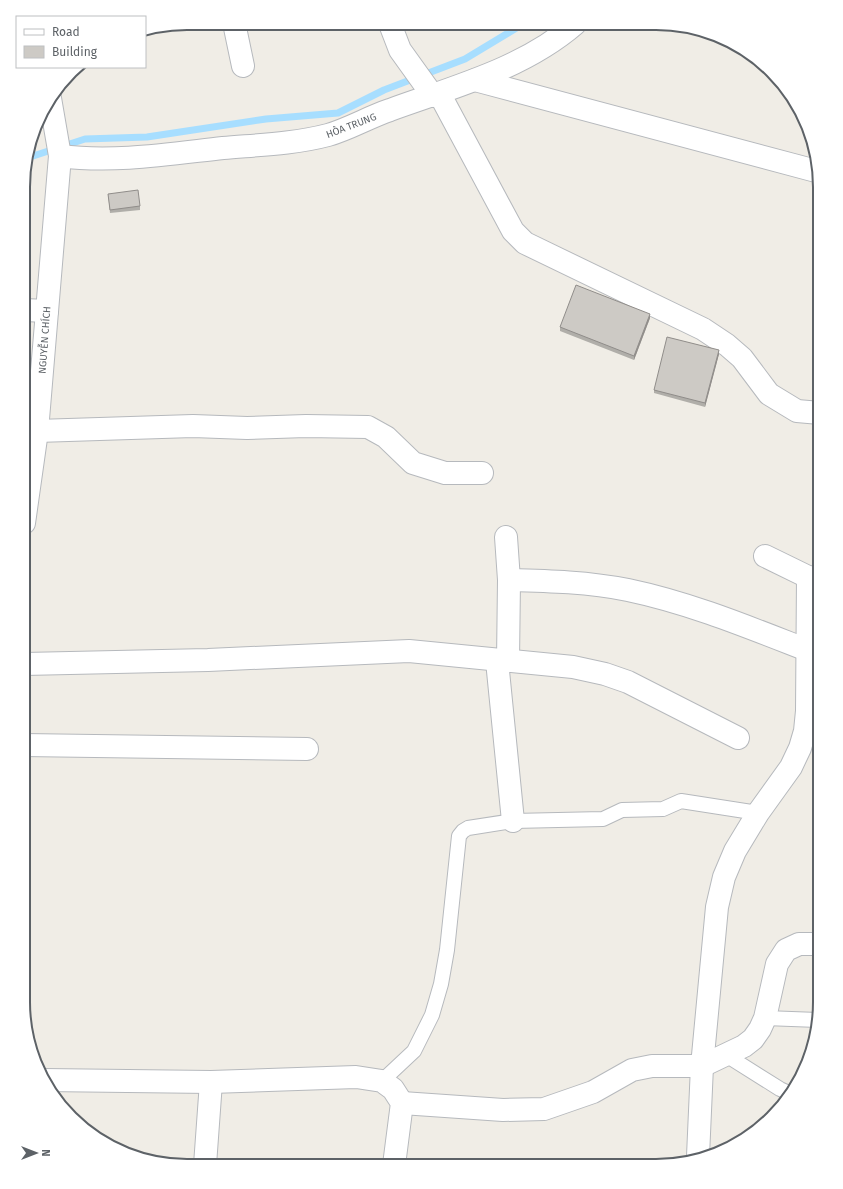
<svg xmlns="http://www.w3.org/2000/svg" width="843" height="1189" viewBox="0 0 843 1189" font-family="'Fira Sans',sans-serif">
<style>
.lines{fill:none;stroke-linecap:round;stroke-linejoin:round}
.stream{stroke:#a7deff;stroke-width:7}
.lane-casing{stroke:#b6b9bd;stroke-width:16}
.street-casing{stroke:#b6b9bd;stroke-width:24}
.lane{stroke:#fff;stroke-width:14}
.street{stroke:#fff;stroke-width:22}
.wall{fill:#b0aea9}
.shaded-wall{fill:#908d8a}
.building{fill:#cdcac5;stroke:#908d8a}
.labels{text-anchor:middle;stroke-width:3;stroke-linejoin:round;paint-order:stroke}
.street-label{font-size:10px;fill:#5d6267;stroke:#fff}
.rim{fill:none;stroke:#5d6267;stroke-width:2}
</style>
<rect width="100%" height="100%" fill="#f0ede6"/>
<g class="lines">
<!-- stream -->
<polyline class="stream" points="27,158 85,139 147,137 266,119 338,113 384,90 465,59 523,24"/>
<defs>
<g id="lane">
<polyline points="765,1018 818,1020"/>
<polyline points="726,1055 780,1089 791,1094"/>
<polyline points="382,1081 414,1051 432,1015 441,984 447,950 459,836 463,831 468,828 513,821 603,819 622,810 663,809 681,801 758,813"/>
</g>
<g id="street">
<polyline points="234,23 243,66"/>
<polyline points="390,24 400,50 433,96"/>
<polyline points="475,80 816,171"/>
<polyline points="439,93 513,231 525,243 703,329 727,345 742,358 769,394 797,411 820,413"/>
<path d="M60,156C114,163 169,154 223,148C257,145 294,144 328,135C349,129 369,117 390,110C453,87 523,69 575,24"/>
<polyline points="24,310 47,311"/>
<polyline points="37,431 193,426 247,428 306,426 368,427 386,437 413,463 445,473 482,473"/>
<polyline points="24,523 37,431 60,156 50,98"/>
<polyline points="506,537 509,580 508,661"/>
<polyline points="765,556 808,577 820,579"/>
<path d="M509,580C549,581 589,582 628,590C690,603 748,627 807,650"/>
<polyline points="497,661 513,821"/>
<polyline points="24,664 208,660 409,651 573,667 605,674 628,682 738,738"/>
<polyline points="23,745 307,749"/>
<polyline points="44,1080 211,1082 356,1077 382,1081 393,1089 402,1103 394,1165"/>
<polyline points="402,1103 503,1110 544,1109 593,1092 632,1070 652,1066 702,1066 744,1046 753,1039 760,1029 765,1018 777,964 786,950 799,944 820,944"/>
<polyline points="698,1156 702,1066 717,907 724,877 735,851 758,813 791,767 800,748 805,731 807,711 808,577"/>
<polyline points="205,1165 211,1082"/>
</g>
</defs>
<!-- lane casing -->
<use href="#lane" class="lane-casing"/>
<!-- street casing -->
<use href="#street" class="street-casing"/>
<!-- lane -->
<use href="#lane" class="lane"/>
<!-- street -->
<use href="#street" class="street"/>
</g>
<!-- wall -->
<g class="wall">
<polygon points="108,194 140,206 140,210 110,213"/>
<polygon points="650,318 634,360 560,331 560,327"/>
<polygon points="719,354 705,407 654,393 654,390"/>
</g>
<!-- shaded-wall -->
<g class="shaded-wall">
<polygon points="650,314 650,318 634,360 634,356"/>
<polygon points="719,350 719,354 705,407 705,403"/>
</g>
<!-- building -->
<g class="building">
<polygon points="138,190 140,206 110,210 108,194"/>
<polygon points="576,285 650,314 634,356 560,327"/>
<polygon points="667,337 719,350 705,403 654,390"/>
</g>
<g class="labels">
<!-- street labels -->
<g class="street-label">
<text transform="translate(351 125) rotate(-21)" y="4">HÒA TRUNG</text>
<text transform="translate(44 340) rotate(-86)" y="4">NGUYỄN CHÍCH</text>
</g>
</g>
<!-- crop -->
<path d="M0 0H843V1189H0ZM187 30H656A157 157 0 0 1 813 187V1002A157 157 0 0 1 656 1159H187A157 157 0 0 1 30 1002V187A157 157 0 0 1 187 30Z" fill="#fff" fill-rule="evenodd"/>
<path class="rim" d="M187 30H656A157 157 0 0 1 813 187V1002A157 157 0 0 1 656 1159H187A157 157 0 0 1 30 1002V187A157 157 0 0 1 187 30Z"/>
<!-- legend -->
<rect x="16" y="16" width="130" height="52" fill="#ffffff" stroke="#bec0c2"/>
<rect x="24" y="29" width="20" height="6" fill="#ffffff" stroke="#bec0c2"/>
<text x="52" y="36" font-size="12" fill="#5d6267">Road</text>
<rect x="24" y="46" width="20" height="12" fill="#cdcac5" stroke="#bec0c2"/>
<text x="52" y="56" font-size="12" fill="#5d6267">Building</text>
<!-- north arrow -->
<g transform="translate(36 1153) rotate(90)" stroke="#ffffff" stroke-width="3" paint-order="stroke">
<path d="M0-3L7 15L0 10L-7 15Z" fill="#5d6267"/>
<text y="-6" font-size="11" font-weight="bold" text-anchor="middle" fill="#5d6267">N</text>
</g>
</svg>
